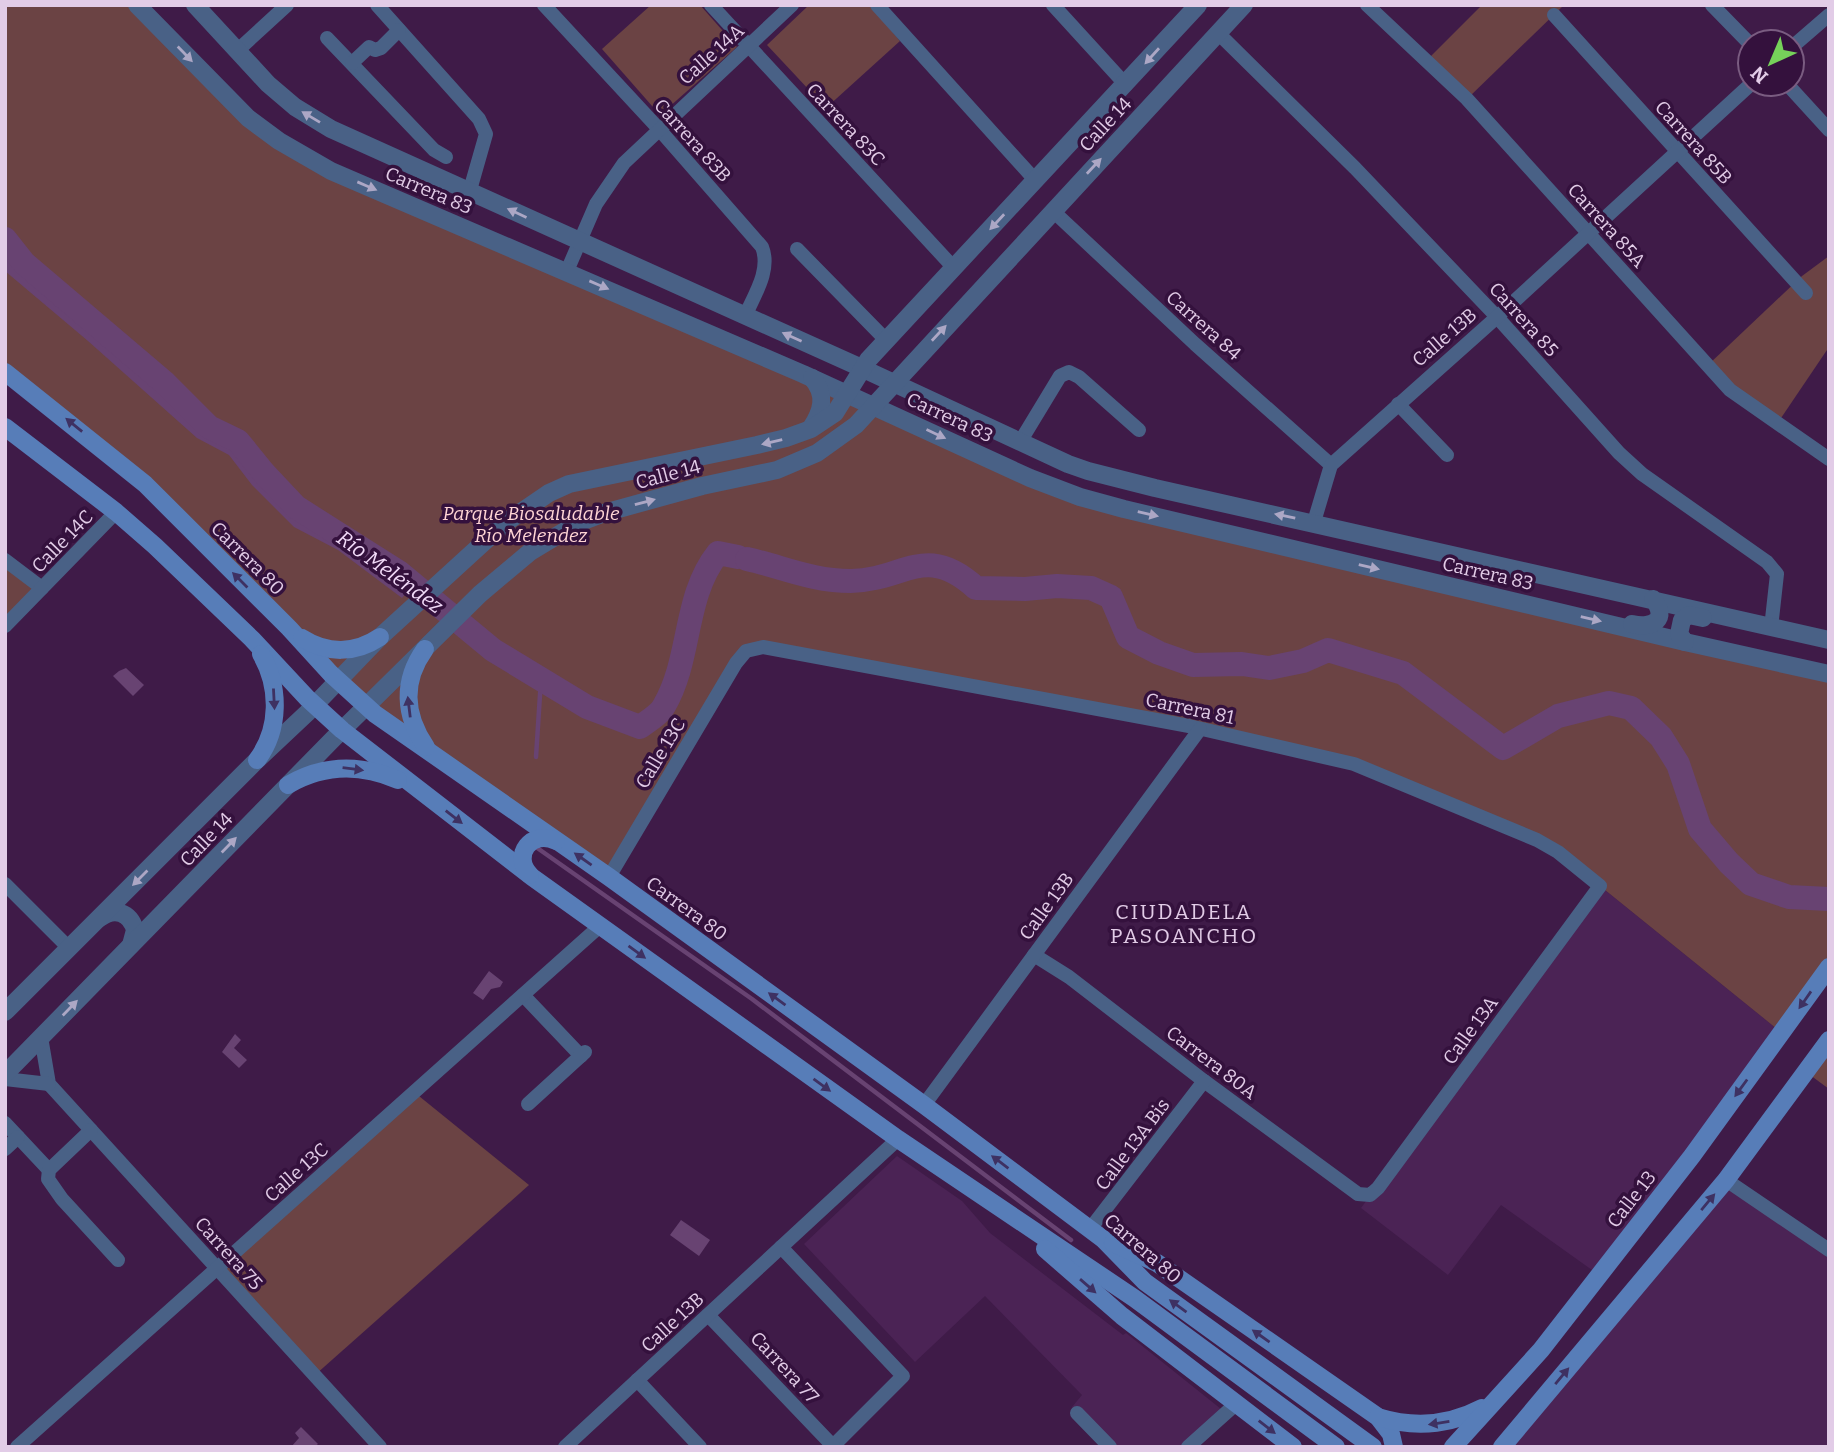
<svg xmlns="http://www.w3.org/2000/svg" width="1834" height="1452" viewBox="0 0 1834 1452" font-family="Bitter,serif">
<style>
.built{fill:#4b2355}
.green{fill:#6b4344}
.water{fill:#684372}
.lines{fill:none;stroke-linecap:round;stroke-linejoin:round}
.stream{stroke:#684372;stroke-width:4.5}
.river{stroke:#684372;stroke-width:24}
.minor{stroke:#496186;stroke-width:14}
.tertiary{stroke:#496186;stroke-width:18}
.secondary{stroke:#577db8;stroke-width:18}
.oneway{fill:#aca7c5}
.oneway2{fill:#3e3162}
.labels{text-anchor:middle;stroke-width:7;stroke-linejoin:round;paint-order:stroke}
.street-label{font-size:19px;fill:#e2cce7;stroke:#34113d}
.park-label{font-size:19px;font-style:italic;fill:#ffd5d5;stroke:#34113d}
.water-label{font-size:21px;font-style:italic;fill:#f2dbf9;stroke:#34113d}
.neighbourhood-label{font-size:21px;letter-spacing:2px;fill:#e2cce7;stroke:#34113d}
</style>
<rect width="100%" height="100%" fill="#3f1b48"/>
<!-- built -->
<g class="built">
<polygon points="1600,886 1782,1033 1599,1275 1501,1205 1448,1275 1361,1208"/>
<polygon points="897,1156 962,1201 990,1233 1123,1335 1126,1333 1226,1413 1188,1447 1110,1447 1072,1407 1082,1395 985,1296 915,1362 804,1244"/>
<polygon points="1726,1180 1829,1250 1829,1447 1509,1447"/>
</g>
<!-- green -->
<g class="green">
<polygon points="5,5 137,5 279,141 1030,478 1829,674 1829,967 1782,1033 1558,852 1354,764 837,662 746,651 609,877 404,735 145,484 5,372"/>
<polygon points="651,5 700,5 737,47 660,115 602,49"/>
<polygon points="809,5 870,5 900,41 826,108 767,45"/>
<polygon points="1482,5 1564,5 1467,99 1426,61"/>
<polygon points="1829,256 1829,347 1777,424 1708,365 1802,276"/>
<polygon points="5,560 42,588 5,626"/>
<polygon points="1829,1040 1829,1089 1806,1072"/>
<polygon points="414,1092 529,1185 315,1375 217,1268"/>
</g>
<!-- water -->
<g class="water">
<polygon points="5,250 170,397 200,427 238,450 291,510 410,589 402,598 338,550 294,527 252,485 229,455 197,438 88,341 5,271"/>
<polygon points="126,668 144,685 133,696 113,676 119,671"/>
<polygon points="489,971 503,982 500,987 491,989 483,1000 473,993"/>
<polygon points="235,1034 241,1040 234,1048 247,1060 239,1068 222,1052"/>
<polygon points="681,1220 710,1240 699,1256 670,1235"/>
<polygon points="301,1427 318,1444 314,1447 291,1447 299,1438 295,1433"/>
</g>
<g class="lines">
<!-- stream -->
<g class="stream">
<polyline points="536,757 541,679"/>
<polyline points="533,845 752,999 1071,1240"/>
</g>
<!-- river -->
<g class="river">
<path d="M5,239L24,263L165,383L209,427L238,441L264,473L296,507L400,573L493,650L587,707L640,727C648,721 660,714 664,706C692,658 683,597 718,553L738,557"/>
<path d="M747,559C783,567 812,581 851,581C905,580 925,542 976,588L1025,589L1057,586L1091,588L1111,597L1128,637L1159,653L1193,665L1242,664L1269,668L1303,661L1328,650L1403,673L1503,748L1558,716L1609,703L1631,708L1661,737L1678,764L1700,829L1729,863L1751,884L1789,897L1829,899"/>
</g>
<!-- minor -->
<g class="minor">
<polyline points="377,5 479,119 486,134 470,190"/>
<path d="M544,5L658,128L762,247C771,270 755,294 745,316"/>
<polyline points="711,5 954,268"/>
<polyline points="877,5 1036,181"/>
<polyline points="1053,5 1126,85"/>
<polyline points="1367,5 1467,99 1730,390 1829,459"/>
<polyline points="1712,5 1750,44"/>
<polyline points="1554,15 1806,293"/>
<polyline points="1218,33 1355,168 1497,317 1619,453 1642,474 1767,562 1777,574 1771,628"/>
<polyline points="327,38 434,150 446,157"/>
<polyline points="1792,47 1829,15"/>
<polyline points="237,51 287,5"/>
<polyline points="352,63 369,47 375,50 381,48 399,30"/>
<polyline points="1787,84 1829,130"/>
<polyline points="1053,211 1195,344 1331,465"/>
<polyline points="797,249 887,341"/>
<polyline points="567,271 596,204 624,163 792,5"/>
<polyline points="1398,404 1447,455"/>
<polyline points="1020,442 1060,376 1069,372 1079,377 1139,430"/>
<polyline points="1314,522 1331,465 1497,317 1751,84"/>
<polyline points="5,560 42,588"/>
<polyline points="5,626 116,512"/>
<polyline points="609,877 736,663 746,651 763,647 1189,726 1354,764 1537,840 1558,852 1600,886 1378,1188 1370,1195 1358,1194 1204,1081 1069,977 1034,955"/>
<polyline points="5,884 69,948"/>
<polyline points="523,995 581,1056"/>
<polyline points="41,1037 49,1084 380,1447"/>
<polyline points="5,1079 49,1084"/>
<polyline points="528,1104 585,1052"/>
<polyline points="924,1105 1200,729"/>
<polyline points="5,1123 49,1170"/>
<polyline points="91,1130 49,1170 48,1179 62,1199 118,1260"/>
<polyline points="5,1149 18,1137"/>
<polyline points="1726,1180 1829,1250"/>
<polyline points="1090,1229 1204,1081"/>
<polyline points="781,1247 903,1376 832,1447"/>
<polyline points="708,1315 833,1446"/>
<polyline points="637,1380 700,1447"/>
<polyline points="1077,1413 1110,1447"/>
<polyline points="17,1447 600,926"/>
<polyline points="565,1447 898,1139"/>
<polyline points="1188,1447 1237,1403"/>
</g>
<!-- tertiary -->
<g class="tertiary">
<polyline points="137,5 248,118 279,141 331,171 803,374 1030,478 1080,497 1124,509 1685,642 1829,674"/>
<polyline points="195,5 268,84 295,107 331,129 855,365 1068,464 1088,471 1155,488 1829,640"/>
<path d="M811,428C822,411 827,395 812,378"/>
<path d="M1632,624C1653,629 1669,619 1653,599"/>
<polyline points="1685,642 1679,634 1682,620 1689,615 1703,618"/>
<path d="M100,918C114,907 130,912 135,930L131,945"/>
<polyline points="5,1012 257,760 307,713 380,637 505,523 549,493 569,484 757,445 786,438 811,429 835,413 868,360 1198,5"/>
<polyline points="5,1074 334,738 480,594 530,552 578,523 604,513 702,486 777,470 817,453 856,425 1244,5"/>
</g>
<!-- secondary -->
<g class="secondary">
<polyline points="5,372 145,484 289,628 331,674 375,714 609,877 924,1105 1103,1239 1145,1282 1373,1447"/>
<polyline points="5,427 116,512 155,546 252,639 307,698 342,730 532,877 898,1139 1134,1298 1336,1447"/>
<path d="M302,638C327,654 355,654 380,637"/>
<path d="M425,649C402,681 404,715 426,747"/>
<path d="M257,760C280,729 280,687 261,654"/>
<path d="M288,785C324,764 361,764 398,780"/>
<path d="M530,875C511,855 532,829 556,841"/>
<polyline points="1113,1243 1157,1263 1378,1417 1391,1434 1394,1447"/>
<polyline points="1045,1249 1122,1316 1293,1447"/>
<path d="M1378,1417C1414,1428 1448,1426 1482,1408"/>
<polyline points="1453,1447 1541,1350 1692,1156 1829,967"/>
<polyline points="1502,1447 1726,1180 1829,1040"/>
</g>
</g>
<!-- one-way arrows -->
<defs><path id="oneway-solid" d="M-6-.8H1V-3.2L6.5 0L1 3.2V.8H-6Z" transform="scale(1.75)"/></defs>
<g class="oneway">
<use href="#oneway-solid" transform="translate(185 54) rotate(46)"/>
<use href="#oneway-solid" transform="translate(1152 56) rotate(132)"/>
<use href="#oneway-solid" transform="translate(311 117) rotate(-149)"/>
<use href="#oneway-solid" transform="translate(1094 166) rotate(-47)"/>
<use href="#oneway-solid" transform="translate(367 186) rotate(23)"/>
<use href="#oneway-solid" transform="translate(517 213) rotate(-155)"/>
<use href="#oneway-solid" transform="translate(997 222) rotate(133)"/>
<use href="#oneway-solid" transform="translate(599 285) rotate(23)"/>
<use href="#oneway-solid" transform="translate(939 333) rotate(-47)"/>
<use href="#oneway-solid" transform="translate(792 337) rotate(-156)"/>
<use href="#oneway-solid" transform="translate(936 434) rotate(25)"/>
<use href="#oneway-solid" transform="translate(772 442) rotate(167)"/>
<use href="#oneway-solid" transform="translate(645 502) rotate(-15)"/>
<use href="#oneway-solid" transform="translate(1148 514) rotate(13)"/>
<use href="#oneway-solid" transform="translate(1285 516) rotate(-168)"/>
<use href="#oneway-solid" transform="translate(1369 567) rotate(13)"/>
<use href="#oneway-solid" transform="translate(1591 619) rotate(13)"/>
<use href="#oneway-solid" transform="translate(229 845) rotate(-46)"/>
<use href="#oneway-solid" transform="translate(140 878) rotate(135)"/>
<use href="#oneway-solid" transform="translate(70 1008) rotate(-46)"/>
</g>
<g class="oneway2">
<use href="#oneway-solid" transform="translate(74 425) rotate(-141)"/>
<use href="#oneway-solid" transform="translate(240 580) rotate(-135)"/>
<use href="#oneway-solid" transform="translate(274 699) rotate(87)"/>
<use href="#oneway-solid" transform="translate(409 707) rotate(-97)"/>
<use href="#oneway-solid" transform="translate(353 769) rotate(7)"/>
<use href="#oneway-solid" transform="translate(454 817) rotate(38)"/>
<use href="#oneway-solid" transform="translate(583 859) rotate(-145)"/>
<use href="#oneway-solid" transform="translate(637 952) rotate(36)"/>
<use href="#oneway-solid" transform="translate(777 999) rotate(-144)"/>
<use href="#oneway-solid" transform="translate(1805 1000) rotate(125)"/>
<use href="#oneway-solid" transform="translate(822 1085) rotate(36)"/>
<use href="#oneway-solid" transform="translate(1741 1088) rotate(126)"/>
<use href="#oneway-solid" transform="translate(1000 1162) rotate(-143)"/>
<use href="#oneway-solid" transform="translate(1708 1202) rotate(-50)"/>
<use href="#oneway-solid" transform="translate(1088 1286) rotate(41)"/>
<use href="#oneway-solid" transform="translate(1178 1306) rotate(-144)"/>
<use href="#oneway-solid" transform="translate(1261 1336) rotate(-145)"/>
<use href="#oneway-solid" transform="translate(1562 1376) rotate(-50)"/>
<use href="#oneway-solid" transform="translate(1439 1423) rotate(171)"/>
<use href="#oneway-solid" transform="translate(1267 1427) rotate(38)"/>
</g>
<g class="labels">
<!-- street labels -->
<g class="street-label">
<text transform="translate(711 54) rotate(-42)" y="7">Calle 14A</text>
<text transform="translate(846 124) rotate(47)" y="7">Carrera 83C</text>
<text transform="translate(1105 124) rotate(-47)" y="7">Calle 14</text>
<text transform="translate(693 140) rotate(48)" y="7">Carrera 83B</text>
<text transform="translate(1694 142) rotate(48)" y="7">Carrera 85B</text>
<text transform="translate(429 190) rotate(23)" y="7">Carrera 83</text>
<text transform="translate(1607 225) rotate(48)" y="7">Carrera 85A</text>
<text transform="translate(1524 319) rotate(48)" y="7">Carrera 85</text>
<text transform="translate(1204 325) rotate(42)" y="7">Carrera 84</text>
<text transform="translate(1444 337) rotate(-41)" y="7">Calle 13B</text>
<text transform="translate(950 417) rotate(25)" y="7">Carrera 83</text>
<text transform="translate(668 474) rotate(-15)" y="7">Calle 14</text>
<text transform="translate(62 541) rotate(-46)" y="7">Calle 14C</text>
<text transform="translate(248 558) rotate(45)" y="7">Carrera 80</text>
<text transform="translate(1488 573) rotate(13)" y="7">Carrera 83</text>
<text transform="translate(1190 708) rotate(12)" y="7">Carrera 81</text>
<text transform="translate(660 753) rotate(-59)" y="7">Calle 13C</text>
<text transform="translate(206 839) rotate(-46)" y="7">Calle 14</text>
<text transform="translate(1046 906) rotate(-54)" y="7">Calle 13B</text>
<text transform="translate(687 908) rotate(36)" y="7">Carrera 80</text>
<text transform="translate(1470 1030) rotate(-54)" y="7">Calle 13A</text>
<text transform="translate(1212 1062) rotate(37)" y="7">Carrera 80A</text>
<text transform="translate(1132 1144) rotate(-53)" y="7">Calle 13A Bis</text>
<text transform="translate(296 1172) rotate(-42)" y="7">Calle 13C</text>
<text transform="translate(1631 1199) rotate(-52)" y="7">Calle 13</text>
<text transform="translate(1143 1248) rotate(41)" y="7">Carrera 80</text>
<text transform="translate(229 1253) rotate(48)" y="7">Carrera 75</text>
<text transform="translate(672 1322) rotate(-43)" y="7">Calle 13B</text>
<text transform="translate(785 1367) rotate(47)" y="7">Carrera 77</text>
</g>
<!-- park labels -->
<g class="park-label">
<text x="531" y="520">Parque Biosaludable<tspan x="531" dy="22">Río Melendez</tspan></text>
</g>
<!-- water labels -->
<g class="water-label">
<text transform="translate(390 572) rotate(36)" y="7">Río Meléndez</text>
</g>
<!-- neighbourhood labels -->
<g class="neighbourhood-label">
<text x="1184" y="919">CIUDADELA<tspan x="1184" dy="24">PASOANCHO</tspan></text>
</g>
</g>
<!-- border -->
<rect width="1834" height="1452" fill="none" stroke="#e2cce7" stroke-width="14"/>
<!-- north arrow -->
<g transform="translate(1771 63) rotate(224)"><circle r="33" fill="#34113d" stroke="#7a5c81" stroke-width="2"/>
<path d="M0-5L12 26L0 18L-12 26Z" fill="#76d25a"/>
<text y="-10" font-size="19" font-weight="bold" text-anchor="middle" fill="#e2cce7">N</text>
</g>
</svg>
